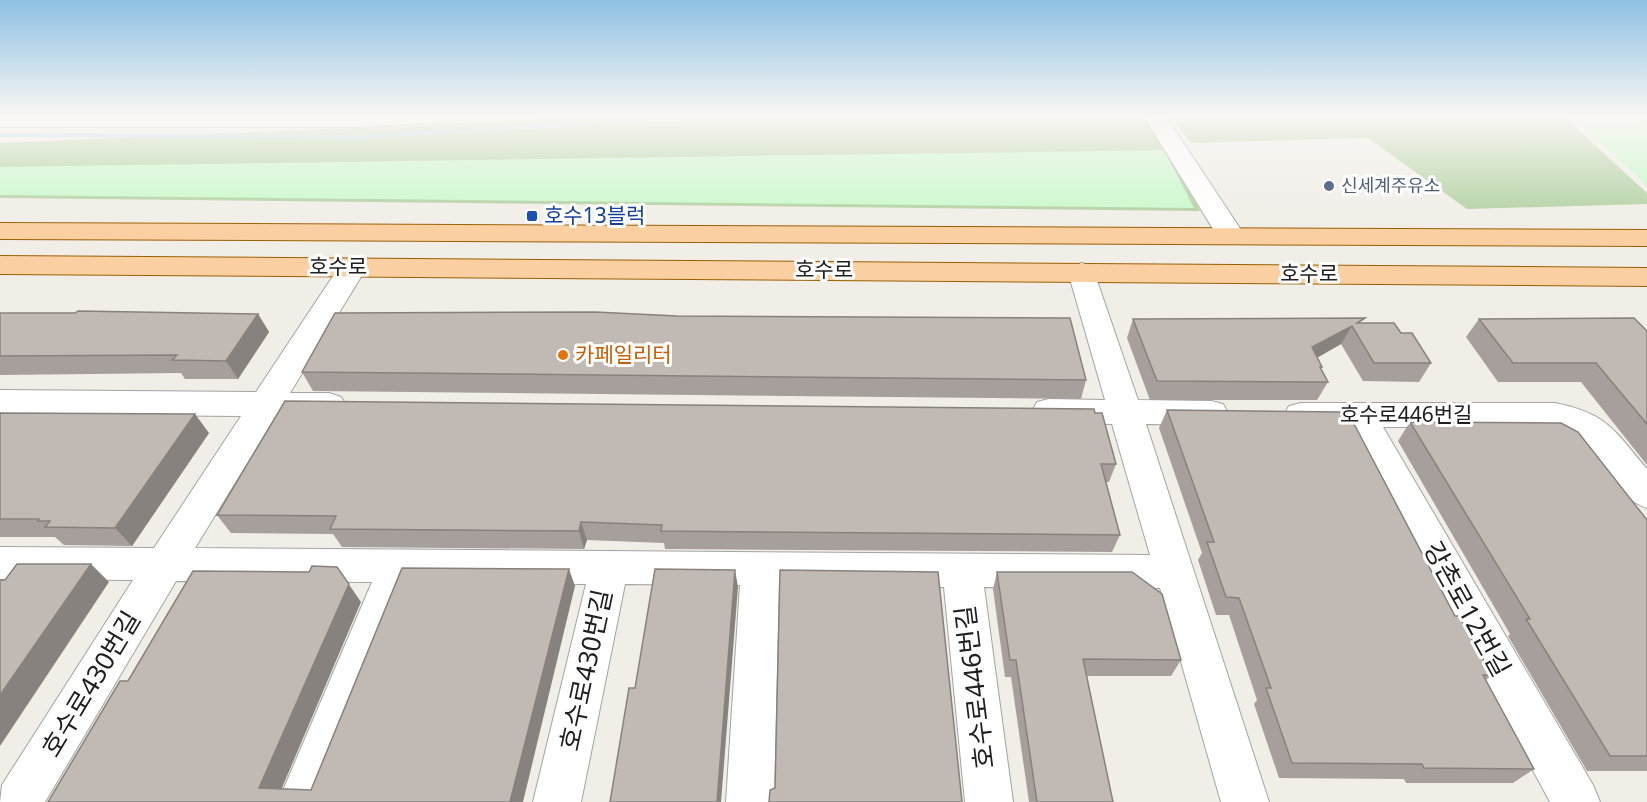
<svg xmlns="http://www.w3.org/2000/svg" width="1647" height="802" viewBox="0 0 1647 802" font-family="'Noto Sans','Noto Sans KR',sans-serif">
<style>
.forest{fill:#aecf9d}
.park{fill:#c6f9c8}
.lines{fill:none;stroke-linecap:round;stroke-linejoin:round}
.stream{fill:#a9d4dd;fill-rule:evenodd}
.minor-casing{stroke:#a4a4a4;stroke-width:2}
.major-casing{stroke:#9a6003;stroke-width:2}
.minor{fill:#fff;fill-rule:evenodd}
.major{fill:#fad0a3;fill-rule:evenodd}
.wall{fill:#a69f9b}
.shaded-wall{fill:#87827e}
.building{fill:#c1b9b4;stroke:#87827e;stroke-width:1.5}
.service-dot{fill:#5c6f8a;stroke:#fff;stroke-width:2}
.transit-dot{fill:#1a4fb4;stroke:#fff;stroke-width:2}
.food-dot{fill:#e8710a;stroke:#fff;stroke-width:2}
.labels{text-anchor:middle;stroke-width:6;stroke-linejoin:round;paint-order:stroke}
.far-service-label{font-size:18px;fill:#4e5e75;stroke:#fff;text-anchor:start}
.transit-label{font-size:21px;fill:#164399;stroke:#fff;text-anchor:start}
.street-label{font-size:21px;fill:#202020;stroke:#fff}
.food-label{font-size:21px;fill:#c56008;stroke:#fff;text-anchor:start}
.near-street-label{font-size:26px;fill:#202020;stroke:#fff}
</style>
<rect width="100%" height="100%" fill="#f1ede7"/>
<!-- forest -->
<g class="forest">
<polygon points="650,115 1148,115 1200,211 0,198 0,143"/>
<polygon points="1562,115 1647,193 1647,204 1467,209 1368,138 1191,143 1170,116"/>
</g>
<!-- park -->
<g class="park">
<polygon points="1570,115 1647,115 1647,186"/>
<polygon points="1164,150 1194,208 0,195 0,167"/>
</g>
<g class="lines">
<!-- stream -->
<polygon class="stream" points="708,115 745,115 741,117 359,139 0,137 0,133 359,135"/>
<defs>
<g id="minor">
<polygon points="0,115 454,115 451,120 443,122 359,127 0,127"/>
<polygon points="1143,115 1165,115 1245,236 1241,242 1231,244 1221,242"/>
<polygon points="353,258 363,261 367,267 290,393 329,393 341,397 346,405 341,413 329,417 276,416 195,548 1150,555 1112,424 1049,423 1037,420 1032,411 1037,402 1049,399 1105,400 1068,272 1072,266 1082,263 1092,266 1138,400 1211,401 1223,404 1228,413 1223,422 1211,425 1146,424 1269,802 1221,802 1160,588 984,587 1013,802 965,802 944,587 779,585 774,802 726,802 740,585 625,584 581,802 533,802 586,584 411,583 326,802 278,802 372,582 176,581 45,802 0,802 2,785 133,580 0,579 0,547 154,548 241,416 0,414 0,390 256,392 343,261"/>
<path d="M1301,403H1555C1608,414 1613,429 1647,469V508C1608,495 1601,438 1555,427H1383L1593,785L1600,802H1550L1348,427H1301L1289,424L1284,415L1289,406Z"/>
</g>
<g id="major">
<polygon points="0,223 1647,230 1647,246 0,239"/>
<polygon points="0,256 1647,268 1647,286 0,274"/>
</g>
</defs>
<!-- minor casing -->
<use href="#minor" class="minor-casing"/>
<!-- major casing -->
<use href="#major" class="major-casing"/>
<!-- minor -->
<use href="#minor" class="minor"/>
<!-- major -->
<use href="#major" class="major"/>
</g>
<!-- wall -->
<g class="wall">
<polygon points="0,313 258,314 269,332 238,379 185,379 181,373 0,375"/>
<polygon points="1133,319 1363,323 1401,333 1431,363 1419,382 1363,381 1341,344 1317,358 1322,367 1321,369 1328,382 1317,400 1150,400 1127,338"/>
<polygon points="1479,319 1647,331 1647,465 1581,382 1498,382 1466,337"/>
<polygon points="302,372 1086,380 1081,399 313,391"/>
<polygon points="1167,410 1455,616 1492,675 1486,680 1534,769 1513,783 1406,783 1404,779 1279,778 1254,704 1257,700 1229,615 1216,615 1198,560 1202,553 1159,428"/>
<polygon points="0,413 209,433 132,546 64,545 55,537 0,537"/>
<polygon points="1095,413 1116,464 1109,482 1106,482 1120,535 1112,552 665,549 664,543 587,540 584,549 342,547 333,534 231,533 217,515"/>
<polygon points="1410,422 1647,520 1647,771 1587,771 1508,636 1510,634 1398,441"/>
<polygon points="997,572 1181,660 1171,676 1087,676 1113,802 1029,802 1011,677 1005,677 993,589"/>
</g>
<!-- shaded-wall -->
<g class="shaded-wall">
<polygon points="258,314 269,332 238,379 226,361"/>
<polygon points="1352,326 1341,344 1302,366 1312,347"/>
<polygon points="195,414 209,433 132,546 115,528"/>
<polygon points="581,522 587,540 584,549 579,531"/>
<polygon points="91,564 109,582 0,746 0,695"/>
<polygon points="337,567 361,602 276,802 259,788"/>
<polygon points="569,569 575,586 523,802 510,802"/>
<polygon points="735,570 738,587 721,802 717,802"/>
</g>
<!-- building -->
<g class="building">
<polygon points="78,311 258,314 226,361 172,360 177,355 0,356 0,313 75,313"/>
<polygon points="595,312 677,316 1070,318 1086,380 302,372 335,313"/>
<polygon points="1365,318 1357,323 1394,323 1401,333 1412,333 1431,363 1374,363 1352,326 1312,347 1322,367 1320,367 1328,382 1157,381 1133,319"/>
<polygon points="1634,318 1647,331 1647,424 1596,363 1513,363 1479,319"/>
<polygon points="285,401 1094,409 1095,413 1102,413 1116,464 1101,464 1120,535 661,531 662,525 581,522 579,531 330,529 336,516 217,515"/>
<polygon points="1167,410 1344,412 1349,422 1353,422 1455,616 1459,616 1492,675 1483,675 1534,769 1424,768 1422,764 1292,763 1266,688 1271,688 1239,598 1226,597 1207,542 1214,542"/>
<polygon points="0,413 195,414 115,528 45,527 50,521 38,521 39,519 0,519"/>
<polygon points="1410,422 1561,423 1578,432 1647,520 1647,756 1610,756 1526,619 1530,619"/>
<polygon points="17,564 91,564 0,695 0,580 5,580"/>
<polygon points="312,566 337,567 349,584 259,788 311,790 402,568 569,569 510,802 48,802 120,681 128,681 193,571 309,572"/>
<polygon points="655,569 735,570 717,802 610,802 629,688 635,688"/>
<polygon points="780,570 938,572 962,802 769,802 770,790 775,788"/>
<polygon points="997,572 1132,572 1162,594 1181,660 1083,659 1113,802 1037,802 1016,660 1010,660"/>
</g>
<!-- sky -->
<linearGradient id="sky" x2="0" y2="1"><stop stop-color="#8fc1e4"/><stop offset="0.51" stop-color="#f9f7f4"/><stop offset="1" stop-color="#f9f7f4" stop-opacity="0"/></linearGradient>
<rect width="1647" height="227" fill="url(#sky)"/>
<!-- markers -->
<circle class="service-dot" cx="1329" cy="186" r="6"/>
<rect class="transit-dot" x="526" y="210" width="12" height="12" rx="3"/>
<circle class="food-dot" cx="563" cy="355" r="6"/>
<g class="labels">
<!-- far-service labels -->
<g class="far-service-label">
<text x="1341" y="192">신세계주유소</text>
</g>
<!-- transit labels -->
<g class="transit-label">
<text x="544" y="223">호수13블럭</text>
</g>
<!-- street labels -->
<g class="street-label">
<text x="338" y="274">호수로</text>
<text x="824" y="277">호수로</text>
<text x="1309" y="281">호수로</text>
<text x="1406" y="422">호수로446번길</text>
</g>
<!-- food labels -->
<g class="food-label">
<text x="575" y="362">카페일리터</text>
</g>
<!-- near-street labels -->
<g class="near-street-label">
<text transform="translate(1467 609) rotate(61)" y="9">강촌로12번길</text>
<text transform="translate(586 670) rotate(-78)" y="9">호수로430번길</text>
<text transform="translate(91 684) rotate(-59)" y="9">호수로430번길</text>
<text transform="translate(975 687) rotate(-97)" y="9">호수로446번길</text>
</g>
</g>
</svg>
